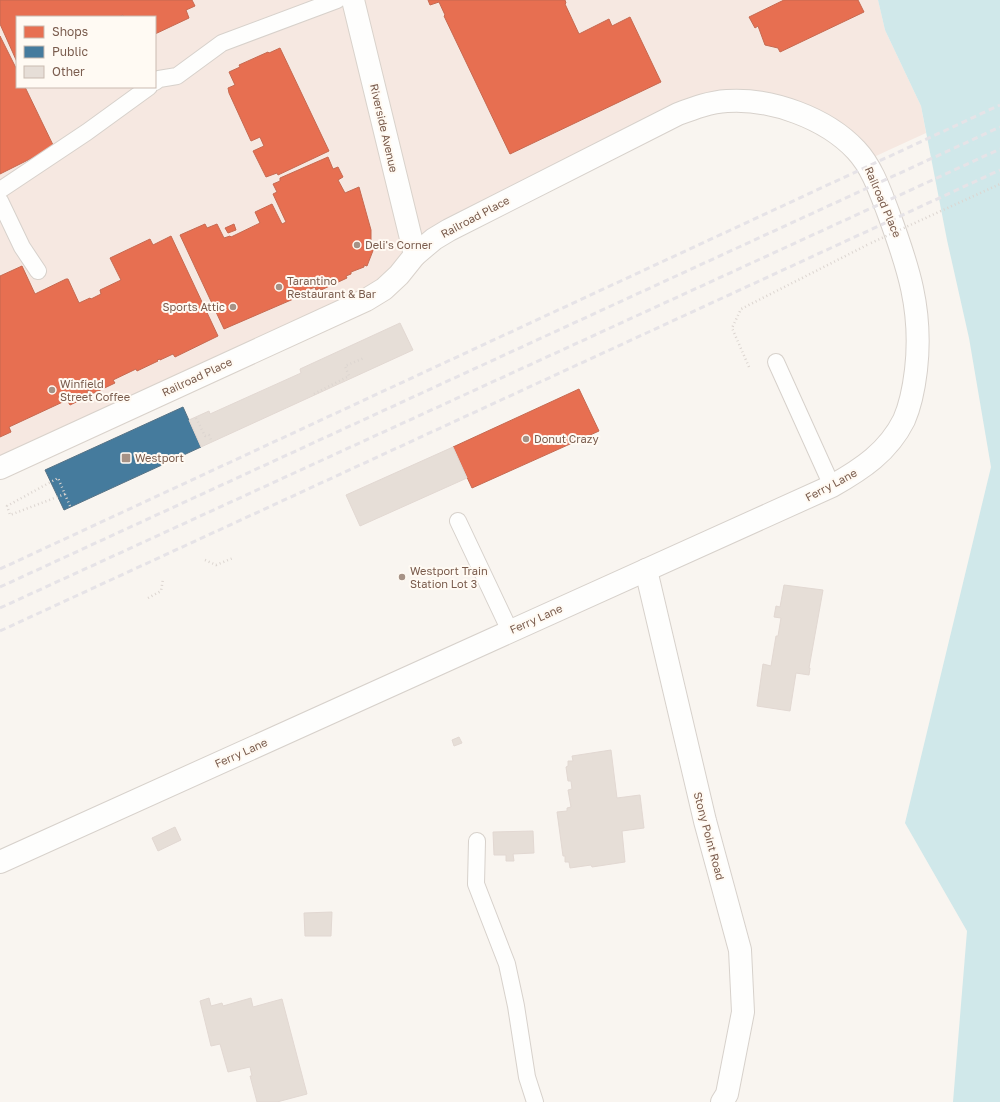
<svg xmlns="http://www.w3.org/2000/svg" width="1000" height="1102" viewBox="0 0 1000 1102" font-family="'Golos Text',sans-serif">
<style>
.commercial{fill:#f6e8e1;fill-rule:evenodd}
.water{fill:#d0e8ea}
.shops{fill:#e76f51;stroke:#c66950}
.public{fill:#457b9d;stroke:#557285}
.building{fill:#e6ded7;stroke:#e2d8d2}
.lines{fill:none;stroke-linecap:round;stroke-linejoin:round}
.lane-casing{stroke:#d7d1cb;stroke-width:18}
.street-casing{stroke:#d7d1cb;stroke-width:24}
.secondary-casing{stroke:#d9d2cb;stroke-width:24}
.path{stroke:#dcd5d0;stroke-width:2.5;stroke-dasharray:1 3;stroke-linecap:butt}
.lane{stroke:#fefefd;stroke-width:16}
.street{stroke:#fefefd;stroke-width:22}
.secondary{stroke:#fefefd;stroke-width:22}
.rail{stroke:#e6e3e7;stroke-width:3;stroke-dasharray:6 4;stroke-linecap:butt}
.path-bridge{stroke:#dcd5d0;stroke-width:2.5;stroke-dasharray:1 3;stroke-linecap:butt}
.poi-dot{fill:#a69286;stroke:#fffaf3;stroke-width:1.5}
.labels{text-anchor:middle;stroke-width:4;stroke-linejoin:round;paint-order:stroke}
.street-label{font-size:11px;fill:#7a5c4d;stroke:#fffaf3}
.poi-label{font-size:11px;fill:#7a5c4d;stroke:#fffaf3;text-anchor:start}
</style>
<rect width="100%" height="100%" fill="#f9f5f0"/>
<!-- commercial -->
<path class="commercial" d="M0,0H878L885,30L921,106L926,133L865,161L844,140L727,101L469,219L399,275L0,468ZM17,17H155V87H17Z"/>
<!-- water -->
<polygon class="water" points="878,0 1000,0 1000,1102 953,1102 967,931 905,823 991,467 969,338 947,240 921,106 885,30"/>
<!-- shops -->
<g class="shops">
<polygon points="0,0 192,0 195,6 186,10 189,18 155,34 155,17 123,17 123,15 118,17 17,17 17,62 0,24"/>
<polygon points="428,0 565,0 566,3 565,4 579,34 609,19 612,26 630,17 661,82 510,154 444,16 445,15 439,2 430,5"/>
<polygon points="784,0 858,0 864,12 780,52 778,48 765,45 758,26 755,28 749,17"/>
<polygon points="0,36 17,70 17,87 25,87 54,147 0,174"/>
<polygon points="280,48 329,151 278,175 277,173 266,177 253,151 264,146 260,137 251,141 229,93 228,88 235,85 229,72 240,67 239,65 268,52 269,53"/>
<polygon points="328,157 333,169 338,167 343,177 338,180 345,193 359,187 371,230 371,246 374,248 367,266 364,265 364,267 351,272 351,274 346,276 347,278 321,290 320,288 316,290 315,287 304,292 305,294 224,329 180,235 205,224 207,228 217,224 224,238 230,236 231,237 260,223 255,212 272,204 282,224 286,222 273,194 277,192 273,184 280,181 280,178"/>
<polygon points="234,224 236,230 228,233 225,228"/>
<polygon points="171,236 218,336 175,357 173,354 160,360 160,359 157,360 158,361 137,371 136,369 113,380 115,383 92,394 90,390 87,391 89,396 70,405 67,400 9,427 11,432 0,437 0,276 22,266 35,294 66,279 68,279 79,303 90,298 91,299 101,294 100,290 121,280 110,258 150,239 153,245"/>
<polygon points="579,389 599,431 472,488 453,447"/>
</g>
<!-- public -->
<polygon class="public" points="183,407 201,447 64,510 45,470"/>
<!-- building -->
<g class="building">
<polygon points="400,323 413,350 201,447 189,420 209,411 210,414 301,373 300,369"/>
<polygon points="453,447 467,478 360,526 346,495"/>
<polygon points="784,585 823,590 809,668 810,668 809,675 796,673 790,711 757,706 763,664 771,666 776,636 778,636 781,618 774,617 776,606 780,607"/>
<polygon points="459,737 462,743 454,746 452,740"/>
<polygon points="611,750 617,798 640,795 644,828 622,831 625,862 592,867 591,865 570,868 569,862 565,862 565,856 563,856 557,812 567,811 567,808 571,807 568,790 572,789 571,781 568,781 566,767 568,766 568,761 573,761 572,756"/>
<polygon points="175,827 181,840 158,851 152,838"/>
<polygon points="533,831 534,853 513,854 514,861 506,861 506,855 494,855 493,832"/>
<polygon points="332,912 331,936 305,936 304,913"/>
<polygon points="209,998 211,1006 222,1003 223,1006 251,998 253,1007 282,999 307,1094 277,1102 257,1102 250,1076 252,1076 250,1067 228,1072 220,1044 211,1046 200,1001"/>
</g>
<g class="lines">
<defs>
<g id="lane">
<polyline points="155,82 159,79 177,76 222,43 337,0"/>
<polyline points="0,190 87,132 149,87"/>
<polyline points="0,201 22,247 38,271"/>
<polyline points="776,362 832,486"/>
<polyline points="458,521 510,631"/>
<polyline points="477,841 476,884 507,964 516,1006 527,1077 535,1102"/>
</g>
<g id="street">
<polyline points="646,570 705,821 740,950 743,1012 727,1094 722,1102"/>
<path d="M0,862L832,486C862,469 888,452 904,420C911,404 914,387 916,370C923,310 908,266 888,212C880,191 872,167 856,150C826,118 771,98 727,101C710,102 694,108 678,114L449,230L434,239L415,255"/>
</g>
<polyline id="secondary" points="0,468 366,300 384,289 399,275 415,255 353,0"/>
</defs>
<!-- lane casing -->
<use href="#lane" class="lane-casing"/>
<!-- street casing -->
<use href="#street" class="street-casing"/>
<!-- secondary casing -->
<use href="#secondary" class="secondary-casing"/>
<!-- path -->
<g class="path">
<polyline points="749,367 732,328 741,309 869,244"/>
<polyline points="314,394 349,376 345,366 364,358"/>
<polyline points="196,418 205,436 209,435 212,442"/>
<polyline points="65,494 10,515 7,506 58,478 70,506"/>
<polyline points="205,560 216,565 233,558"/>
<polyline points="148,598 161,591 163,579"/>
</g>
<!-- lane -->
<use href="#lane" class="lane"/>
<!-- street -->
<use href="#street" class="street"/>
<!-- secondary -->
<use href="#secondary" class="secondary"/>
<!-- rail -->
<g class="rail">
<polyline points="0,569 1000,105"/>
<polyline points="0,587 1000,127"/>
<polyline points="0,608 1000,149"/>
<polyline points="0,631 1000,170"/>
</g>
<!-- path-bridge -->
<polyline class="path-bridge" points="871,243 1000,184"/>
</g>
<!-- markers -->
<g class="poi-dot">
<circle cx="357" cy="245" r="4"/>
<circle cx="279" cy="287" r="4"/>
<circle cx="233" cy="307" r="4"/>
<circle cx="52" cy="390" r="4"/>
<circle cx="526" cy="439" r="4"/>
<rect x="121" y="453" width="10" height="10" rx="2"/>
<circle cx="402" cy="577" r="4"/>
</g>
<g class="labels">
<!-- street labels -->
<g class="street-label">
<text transform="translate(384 128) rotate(77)" y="4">Riverside Avenue</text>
<text transform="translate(883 202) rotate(67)" y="4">Railroad Place</text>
<text transform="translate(475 217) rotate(-28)" y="4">Railroad Place</text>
<text transform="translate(197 377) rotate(-25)" y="4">Railroad Place</text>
<text transform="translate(831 485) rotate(-28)" y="4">Ferry Lane</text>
<text transform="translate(536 619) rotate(-24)" y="4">Ferry Lane</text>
<text transform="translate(241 753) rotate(-24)" y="4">Ferry Lane</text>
<text transform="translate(709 836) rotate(75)" y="4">Stony Point Road</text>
</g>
<!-- poi labels -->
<g class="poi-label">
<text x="365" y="249">Deli's Corner</text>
<text x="287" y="285">Tarantino<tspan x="287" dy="13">Restaurant &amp; Bar</tspan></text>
<text x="225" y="311" text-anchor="end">Sports Attic</text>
<text x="60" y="388">Winfield<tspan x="60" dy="13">Street Coffee</tspan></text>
<text x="534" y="443">Donut Crazy</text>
<text x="135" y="462">Westport</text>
<text x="410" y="575">Westport Train<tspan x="410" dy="13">Station Lot 3</tspan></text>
</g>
</g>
<!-- legend -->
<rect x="16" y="16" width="140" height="72" fill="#fffaf3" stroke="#cabbb1"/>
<rect x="24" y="26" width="20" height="12" fill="#e76f51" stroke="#cabbb1"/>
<text x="52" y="36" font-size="12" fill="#7a5c4d">Shops</text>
<rect x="24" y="46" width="20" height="12" fill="#457b9d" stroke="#cabbb1"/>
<text x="52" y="56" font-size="12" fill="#7a5c4d">Public</text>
<rect x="24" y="66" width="20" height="12" fill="#e6ded7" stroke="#cabbb1"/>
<text x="52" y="76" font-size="12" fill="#7a5c4d">Other</text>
</svg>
